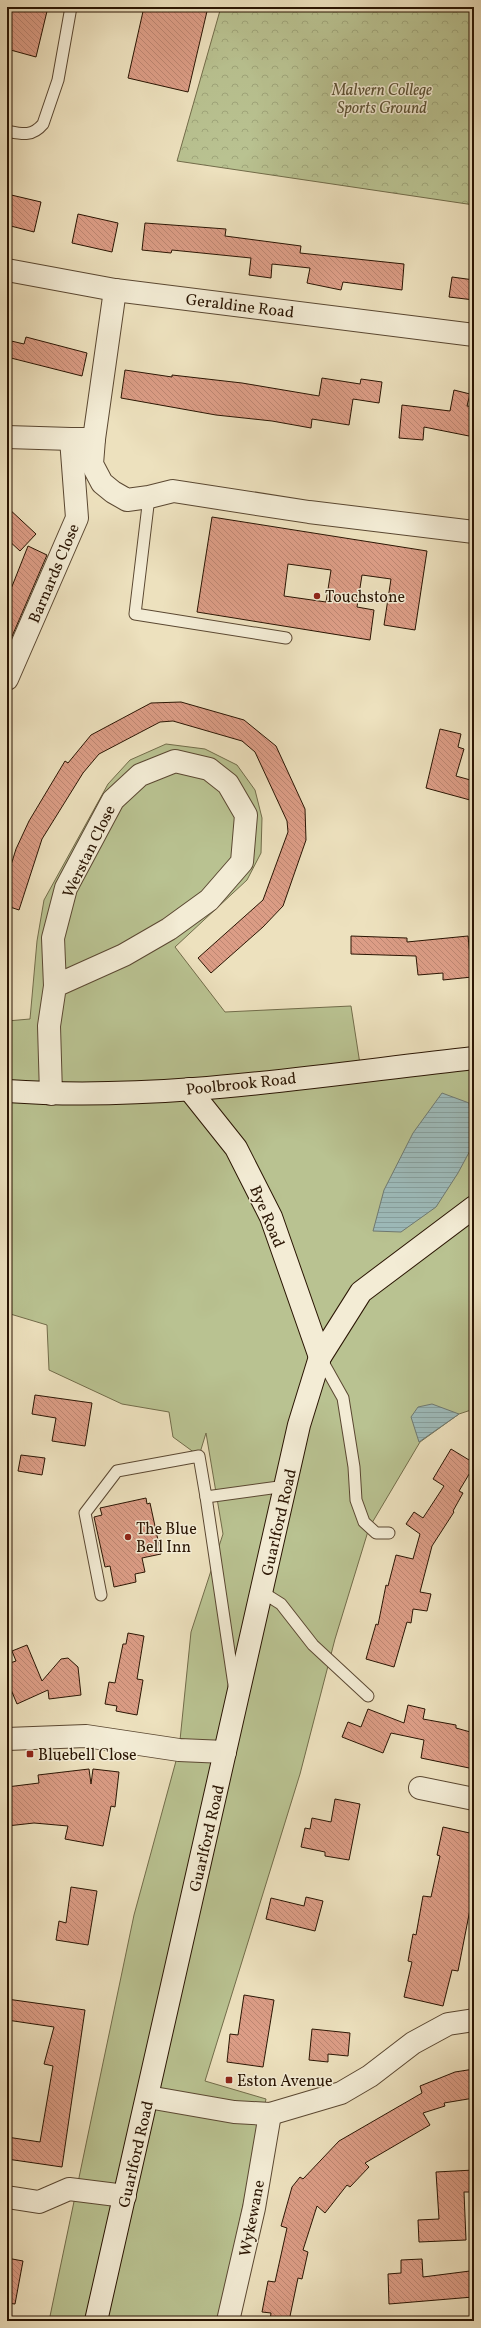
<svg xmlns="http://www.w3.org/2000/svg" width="481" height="2328" viewBox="0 0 481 2328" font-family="Vollkorn,serif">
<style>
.green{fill:#b9c291;stroke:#726c4a}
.forest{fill:url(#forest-crowns);stroke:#726c4a}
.water{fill:url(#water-rules);stroke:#6f7971}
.building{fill:url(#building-back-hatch);stroke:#2a1503;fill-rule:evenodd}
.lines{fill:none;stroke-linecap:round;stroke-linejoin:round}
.service-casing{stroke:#5b4832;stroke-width:13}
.minor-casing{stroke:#5b4832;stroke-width:24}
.secondary-casing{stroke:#2a1503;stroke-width:24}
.service{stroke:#f3ecd5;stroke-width:11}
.minor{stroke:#f3ecd5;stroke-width:22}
.secondary{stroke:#f3ecd5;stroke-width:22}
.poi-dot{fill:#8f2418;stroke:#f3ecd5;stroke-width:1.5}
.labels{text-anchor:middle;stroke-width:3;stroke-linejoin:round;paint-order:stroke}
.park-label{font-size:16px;font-style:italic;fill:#5c5235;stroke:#f3ecd5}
.street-label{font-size:16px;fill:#2a1503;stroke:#f3ecd5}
.poi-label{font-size:16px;fill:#2a1503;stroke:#f3ecd5;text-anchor:start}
</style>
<defs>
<pattern id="forest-crowns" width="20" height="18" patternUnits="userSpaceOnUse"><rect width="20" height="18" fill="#b9c291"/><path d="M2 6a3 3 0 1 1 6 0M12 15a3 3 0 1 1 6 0" fill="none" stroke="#9fa67b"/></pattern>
<pattern id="water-rules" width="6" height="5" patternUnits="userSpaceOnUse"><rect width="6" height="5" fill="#9dbbbb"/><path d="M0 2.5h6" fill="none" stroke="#87a09f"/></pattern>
<pattern id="building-back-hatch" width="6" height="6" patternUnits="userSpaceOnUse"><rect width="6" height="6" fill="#dc9d86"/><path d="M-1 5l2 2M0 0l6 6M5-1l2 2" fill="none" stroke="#bd8672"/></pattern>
</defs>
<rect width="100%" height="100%" fill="#ede1be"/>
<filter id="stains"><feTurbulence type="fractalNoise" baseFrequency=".005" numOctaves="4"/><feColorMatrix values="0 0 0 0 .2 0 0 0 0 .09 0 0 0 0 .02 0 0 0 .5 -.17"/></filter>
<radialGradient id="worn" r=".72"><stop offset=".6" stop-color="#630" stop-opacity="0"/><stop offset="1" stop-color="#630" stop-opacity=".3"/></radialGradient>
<!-- green -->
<polygon class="green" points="166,744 205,749 237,765 255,790 262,818 261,853 247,880 175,947 225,1012 351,1006 362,1077 474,1066 474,1409 459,1414 420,1442 369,1528 335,1639 300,1774 205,2081 266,2099 218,2321 49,2321 134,1915 179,1750 191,1632 223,1534 206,1433 199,1456 173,1437 169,1412 122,1404 49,1370 47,1325 7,1313 7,1021 30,1019 37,941 44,900 108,784 130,760"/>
<!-- forest -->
<polygon class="forest" points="221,7 474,7 474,205 177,161"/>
<!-- water -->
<g class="water">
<polygon points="442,1093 469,1103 473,1145 458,1173 436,1207 401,1232 373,1231 384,1190 413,1133"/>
<polygon points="432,1404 459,1414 419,1442 411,1417 418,1407"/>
</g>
<!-- building -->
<g class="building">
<polygon points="7,7 48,7 36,57 7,49"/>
<polygon points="144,7 208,7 188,92 128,78"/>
<polygon points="7,194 41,202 34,232 7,225"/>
<polygon points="78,214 118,223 112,252 72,243"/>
<polygon points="145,223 226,229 225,236 301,246 300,253 404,264 402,290 343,282 341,290 307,283 310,268 272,264 271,278 249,275 251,258 172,250 171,253 142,250"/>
<polygon points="452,277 474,280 474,300 449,297"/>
<polygon points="26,337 87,353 82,376 7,357 7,340 24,344"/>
<polygon points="125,370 172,377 172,375 242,383 319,396 322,378 360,384 361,379 382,382 379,403 353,399 349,425 312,419 311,428 272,421 216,415 121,398"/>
<polygon points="454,390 470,394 467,406 474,407 474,437 424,427 423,440 399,438 402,405 450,411"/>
<polygon points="7,507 36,534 20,551 7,539"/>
<path d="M212,517L427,551L415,630L384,625L391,579L362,575L357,607L374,610L370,640L197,612ZM288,564L331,570L326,602L284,596Z"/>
<polygon points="28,546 47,555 7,648 7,599"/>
<polygon points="181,702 244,720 276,746 305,809 306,840 283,906 263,927 211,973 198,958 263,900 288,832 287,821 255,752 242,741 173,721 160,722 99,754 83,773 42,839 19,910 7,906 7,878 16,849 29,821 65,761 68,763 91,735 151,703"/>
<polygon points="440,729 461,734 458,747 464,749 456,776 474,781 470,800 426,788"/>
<polygon points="351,936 407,938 407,942 468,936 472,977 443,980 443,973 418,975 416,956 351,954"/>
<polygon points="35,1395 92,1403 85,1446 52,1441 56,1418 32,1414"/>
<polygon points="451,1449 474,1463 474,1466 459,1491 463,1493 453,1511 454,1512 432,1546 420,1592 431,1594 427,1611 413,1609 411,1623 407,1622 394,1667 366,1659 376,1624 378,1625 386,1585 388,1586 396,1555 413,1559 420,1534 406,1524 414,1512 423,1518 444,1486 433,1479"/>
<polygon points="21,1455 45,1458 42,1475 18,1471"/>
<polygon points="146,1498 147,1504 150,1503 161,1554 142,1558 145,1572 135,1574 136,1582 114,1587 110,1566 105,1567 94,1517 102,1515 100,1508"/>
<polygon points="128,1633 144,1636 137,1679 143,1680 137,1715 116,1711 117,1706 105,1704 109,1682 115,1683 123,1644 126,1644"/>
<polygon points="27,1645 42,1681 61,1659 68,1658 78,1667 81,1695 49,1699 48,1690 17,1704 7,1680 7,1664 16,1661 12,1651"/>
<polygon points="408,1705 425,1709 423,1719 456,1725 456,1728 474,1733 474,1769 421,1758 424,1740 391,1733 383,1753 342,1737 348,1722 361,1727 368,1709 404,1723"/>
<polygon points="89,1769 91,1784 93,1769 119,1772 115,1807 111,1806 103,1846 65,1839 68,1826 34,1823 7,1826 7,1787 39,1783 38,1775"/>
<polygon points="335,1799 360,1804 349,1860 325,1856 325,1852 301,1847 305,1828 310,1829 312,1818 331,1822"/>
<polygon points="443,1827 474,1834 474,1889 458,1971 452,1970 443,2006 404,1997 412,1962 408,1961 413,1934 416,1935 423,1896 431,1897 440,1856 437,1855"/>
<polygon points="71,1887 97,1891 88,1945 56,1940 59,1921 66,1923"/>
<polygon points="306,1897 323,1901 315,1931 266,1919 271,1898 304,1906"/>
<polygon points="244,1995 274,2000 263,2067 227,2062 230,2034 238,2035"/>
<polygon points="7,1999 85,2010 62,2167 7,2159 7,2137 40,2142 53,2066 44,2064 54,2027 7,2020"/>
<polygon points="312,2029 350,2033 348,2056 328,2054 328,2062 309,2060"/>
<polygon points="474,2069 474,2098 444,2103 445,2106 423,2113 430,2125 365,2163 369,2167 350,2187 347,2185 325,2213 317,2206 303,2250 308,2252 302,2279 298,2278 289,2321 270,2321 271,2313 262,2312 268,2281 275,2282 287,2228 281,2226 292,2187 300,2177 303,2179 339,2141 422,2093 420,2086 455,2072"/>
<polygon points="474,2170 474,2192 464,2192 466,2240 419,2242 418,2220 439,2219 436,2172"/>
<polygon points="7,2258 23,2261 15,2304 7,2303"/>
<polygon points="422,2259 423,2277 470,2271 473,2297 389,2304 388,2274 401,2273 401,2260"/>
</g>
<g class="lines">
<defs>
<g id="service">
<path d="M7,131C22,134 32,137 43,124L58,80L71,7"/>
<polyline points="149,497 135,614 286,638"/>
<polyline points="320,1357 343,1398 354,1467 356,1500 364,1522 376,1533 389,1533"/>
<polyline points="206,1497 234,1685"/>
<polyline points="262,1592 281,1604 313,1645 368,1696"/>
<polyline points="101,1595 85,1513 117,1471 199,1456 206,1497 286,1486"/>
</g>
<g id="minor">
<polyline points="7,270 115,290 474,335"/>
<polyline points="115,290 94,439 92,464 102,483 113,492 127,500 149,497 173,491 309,512 474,532"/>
<polyline points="7,437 71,439"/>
<polyline points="7,679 77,518 71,439 94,439"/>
<polyline points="51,1094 49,1026 55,986 53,938 66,888 113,800 140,775 175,761 209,769 228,784 246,815 242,862 209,900 169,929 124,955 55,986"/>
<polyline points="7,1739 86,1736 179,1750 225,1752"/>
<polyline points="420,1788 474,1799"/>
<polyline points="148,2097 234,2112 270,2114 341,2093 370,2076 413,2043 448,2024 474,2020"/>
<polyline points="7,2197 39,2202 69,2189 125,2196"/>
<polyline points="228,2321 254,2208 270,2114"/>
</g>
<g id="secondary">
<polyline points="189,1089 236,1148 271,1217 320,1357"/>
<path d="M7,1091C163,1102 320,1075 474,1058"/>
<polyline points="96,2321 299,1425 320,1357 361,1292 474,1207"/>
</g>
</defs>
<!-- service casing -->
<use href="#service" class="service-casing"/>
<!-- minor casing -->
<use href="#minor" class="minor-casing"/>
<!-- secondary casing -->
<use href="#secondary" class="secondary-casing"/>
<!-- service -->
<use href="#service" class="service"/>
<!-- minor -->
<use href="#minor" class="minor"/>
<!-- secondary -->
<use href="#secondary" class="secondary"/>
</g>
<!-- markers -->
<g class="poi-dot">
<circle cx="317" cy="596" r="4"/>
<circle cx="128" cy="1537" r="4"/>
<rect x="26" y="1750" width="8" height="8" rx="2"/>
<rect x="225" y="2076" width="8" height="8" rx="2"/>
</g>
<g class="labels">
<!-- park labels -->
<g class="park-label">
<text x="382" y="95">Malvern College<tspan x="382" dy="18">Sports Ground</tspan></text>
</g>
<!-- street labels -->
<g class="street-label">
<text transform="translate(240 305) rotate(7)" y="6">Geraldine Road</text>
<text transform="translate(53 573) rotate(-67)" y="6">Barnards Close</text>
<text transform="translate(88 851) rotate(-64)" y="6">Werstan Close</text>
<text transform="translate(241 1083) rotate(-6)" y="6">Poolbrook Road</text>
<text transform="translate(268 1216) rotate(67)" y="6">Bye Road</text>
<text transform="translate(278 1522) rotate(-77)" y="6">Guarlford Road</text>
<text transform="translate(206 1838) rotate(-77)" y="6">Guarlford Road</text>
<text transform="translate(135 2154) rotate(-77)" y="6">Guarlford Road</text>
<text transform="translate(251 2218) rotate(-79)" y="6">Wykewane</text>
</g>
<!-- poi labels -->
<g class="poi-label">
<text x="325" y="602">Touchstone</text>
<text x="136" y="1534">The Blue<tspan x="136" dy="18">Bell Inn</tspan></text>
<text x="38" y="1760">Bluebell Close</text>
<text x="237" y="2086">Eston Avenue</text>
</g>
</g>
<!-- margin -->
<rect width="481" height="2328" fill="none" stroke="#ede1be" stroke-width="24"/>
<rect x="8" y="8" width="465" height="2312" fill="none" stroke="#2a1503" stroke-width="2"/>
<rect x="12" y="12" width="457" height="2304" fill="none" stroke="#2a1503"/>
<rect width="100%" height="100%" filter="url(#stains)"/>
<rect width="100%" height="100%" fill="url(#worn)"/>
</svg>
